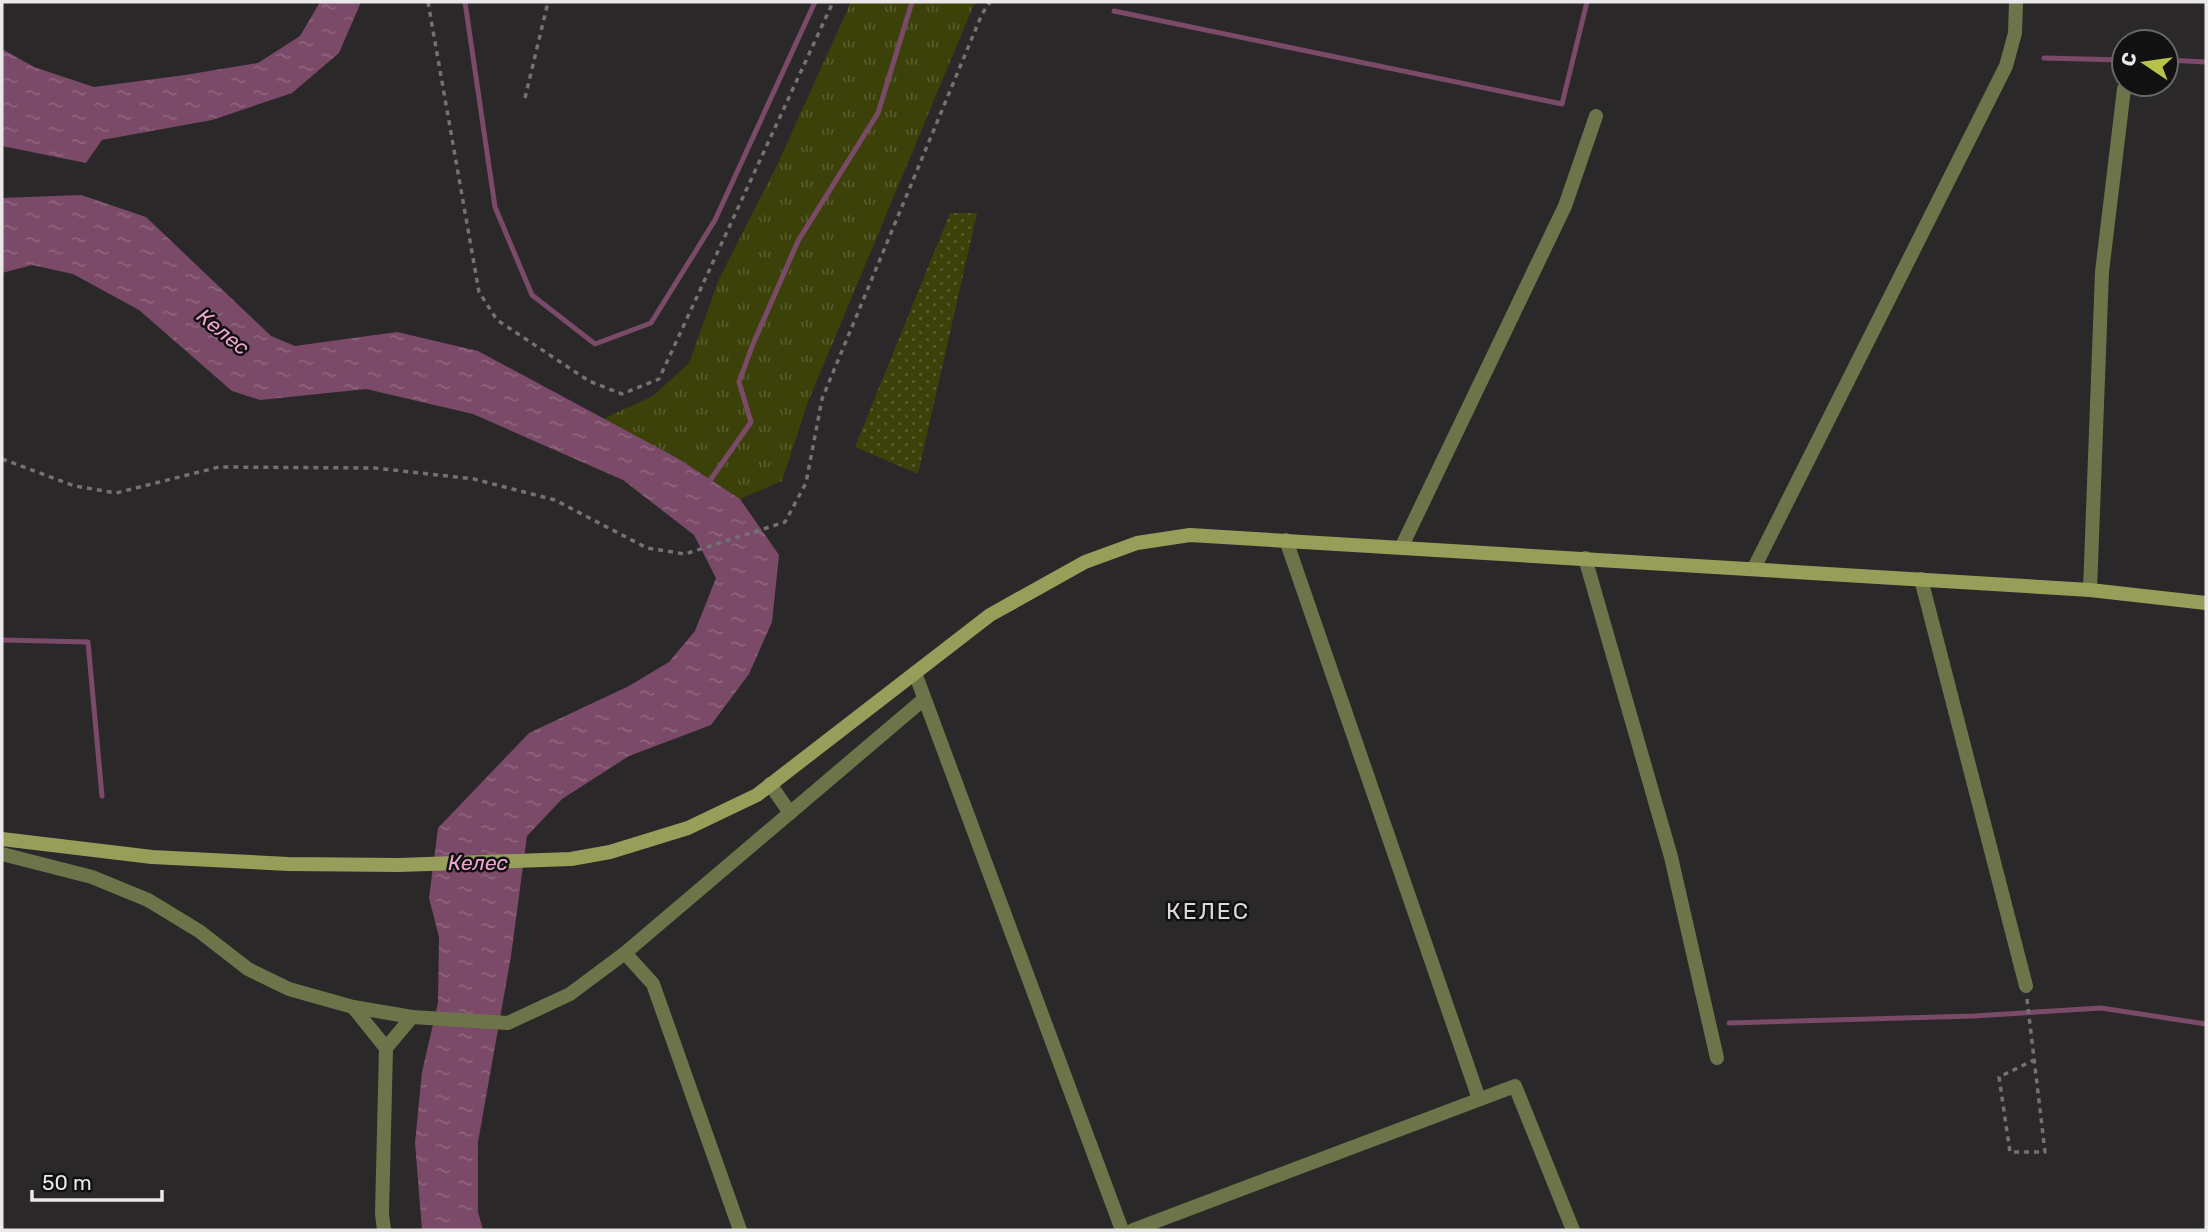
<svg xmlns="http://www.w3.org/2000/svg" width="2208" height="1232" viewBox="0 0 2208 1232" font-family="Rubik,sans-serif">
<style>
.grass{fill:url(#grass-tufts)}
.park{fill:url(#park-dots)}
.water{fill:url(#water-ripples)}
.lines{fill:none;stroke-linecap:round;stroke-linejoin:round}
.stream{stroke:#7b4a68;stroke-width:5}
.path{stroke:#747172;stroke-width:3.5;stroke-dasharray:5 5;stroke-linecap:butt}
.street{stroke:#6e7449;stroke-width:14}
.secondary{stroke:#969e59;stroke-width:14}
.labels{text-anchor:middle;stroke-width:5;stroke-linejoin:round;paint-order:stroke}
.water-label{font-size:21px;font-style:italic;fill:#f0a4d2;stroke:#121112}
.quarter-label{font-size:23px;letter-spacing:2px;fill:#ddd8db;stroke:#121112}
</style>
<defs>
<pattern id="grass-tufts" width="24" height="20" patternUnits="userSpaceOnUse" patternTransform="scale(1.75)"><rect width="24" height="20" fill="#3c4109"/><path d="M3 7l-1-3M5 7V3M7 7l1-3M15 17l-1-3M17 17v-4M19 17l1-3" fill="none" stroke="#585c2d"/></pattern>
<pattern id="park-dots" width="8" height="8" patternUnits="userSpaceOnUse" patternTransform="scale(1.75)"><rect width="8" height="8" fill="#3c4109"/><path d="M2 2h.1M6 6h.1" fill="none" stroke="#585c2d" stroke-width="1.8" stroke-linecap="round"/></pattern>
<pattern id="water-ripples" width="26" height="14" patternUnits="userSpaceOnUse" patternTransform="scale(1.75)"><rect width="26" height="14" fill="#7b4a68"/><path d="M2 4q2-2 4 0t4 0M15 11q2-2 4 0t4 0" fill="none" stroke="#8e647e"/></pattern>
</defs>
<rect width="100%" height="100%" fill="#2b2829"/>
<!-- grass -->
<polygon class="grass" points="851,2 975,2 808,402 782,481 740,499 679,459 603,419 653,396 689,363 719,279 778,163"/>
<!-- park -->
<polygon class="park" points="950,213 977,213 918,474 855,447"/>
<!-- water -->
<g class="water">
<polygon points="320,2 361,2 339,53 292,93 212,120 102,140 86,163 2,146 2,49 34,67 94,87 185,75 258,63 300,36"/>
<polygon points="81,195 146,217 271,336 295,346 397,332 478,351 679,459 740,499 779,555 772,622 749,674 711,725 629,756 562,799 527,836 511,956 478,1142 478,1212 483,1230 422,1230 415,1143 422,1072 438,1003 439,937 429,898 438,828 529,733 629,686 669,662 695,631 716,578 694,535 623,480 473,414 366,389 260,400 232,391 139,310 73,274 32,265 2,273 2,198"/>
</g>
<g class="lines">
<!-- stream -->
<g class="stream">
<polyline points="465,2 495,207 532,295 595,344 651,323 715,220 815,2"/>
<polyline points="1114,11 1562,104 1587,2"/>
<polyline points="2044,58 2124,60"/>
<polyline points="2166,60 2206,62"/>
<polyline points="706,486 751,422 739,382 753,344 798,241 878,113 912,2"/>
<polyline points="2,640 88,642 102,796"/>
<polyline points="1729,1023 1974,1016 2101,1008 2206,1024"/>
</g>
<!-- path -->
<g class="path">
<polyline points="428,2 479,292 497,320 589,381 622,394 659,379 833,2"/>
<polyline points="525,98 548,2"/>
<polyline points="2,459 75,486 116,493 219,467 375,468 474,479 555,500 647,548 685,554 785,522 806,483 822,399 982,14 990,2"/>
<polyline points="2027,999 2045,1152 2010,1152 1999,1077 2034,1060"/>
</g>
<!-- street -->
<g class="street">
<polyline points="1286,540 1479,1099"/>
<polyline points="1402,546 1565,206 1596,116"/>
<polyline points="1585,558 1671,857 1717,1058"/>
<polyline points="1754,568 2006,66 2015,33 2016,2"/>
<polyline points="1921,579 2026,986"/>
<polyline points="2090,590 2102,272 2124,89"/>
<polyline points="915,673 1122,1230"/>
<polyline points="770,784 790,813"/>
<polyline points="2,854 92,877 148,900 199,931 248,969 289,989 353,1007 412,1017 508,1023 570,994 625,953 924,699"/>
<polyline points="625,953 653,984 740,1230"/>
<polyline points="353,1007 386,1048"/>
<polyline points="384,1230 382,1214 386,1048 412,1017"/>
<polyline points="1133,1230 1515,1086 1573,1230"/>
</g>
<!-- secondary -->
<polyline class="secondary" points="2,839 152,857 288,864 399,865 571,859 610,852 688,828 757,795 990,615 1085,562 1137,543 1190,535 2090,590 2206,603"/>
</g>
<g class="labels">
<!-- water labels -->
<g class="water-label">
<text transform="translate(223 332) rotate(39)" y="7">Келес</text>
<text x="478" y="870">Келес</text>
</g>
<!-- quarter labels -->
<g class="quarter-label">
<text x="1208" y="919">КЕЛЕС</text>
</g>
</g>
<!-- border -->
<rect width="2208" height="1232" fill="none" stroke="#eae8e9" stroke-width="7"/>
<!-- north arrow -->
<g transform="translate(2145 63) rotate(283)"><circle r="33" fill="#121112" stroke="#686768" stroke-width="2"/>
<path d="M0-5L12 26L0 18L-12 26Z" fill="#b6c249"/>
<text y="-10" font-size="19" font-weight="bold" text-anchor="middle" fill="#eae8e9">С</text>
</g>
<!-- scale -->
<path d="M32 1190v10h130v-10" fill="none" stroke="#eae8e9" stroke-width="3.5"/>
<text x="42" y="1190" font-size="21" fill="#eae8e9" stroke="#121112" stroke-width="5" paint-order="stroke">50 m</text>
</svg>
